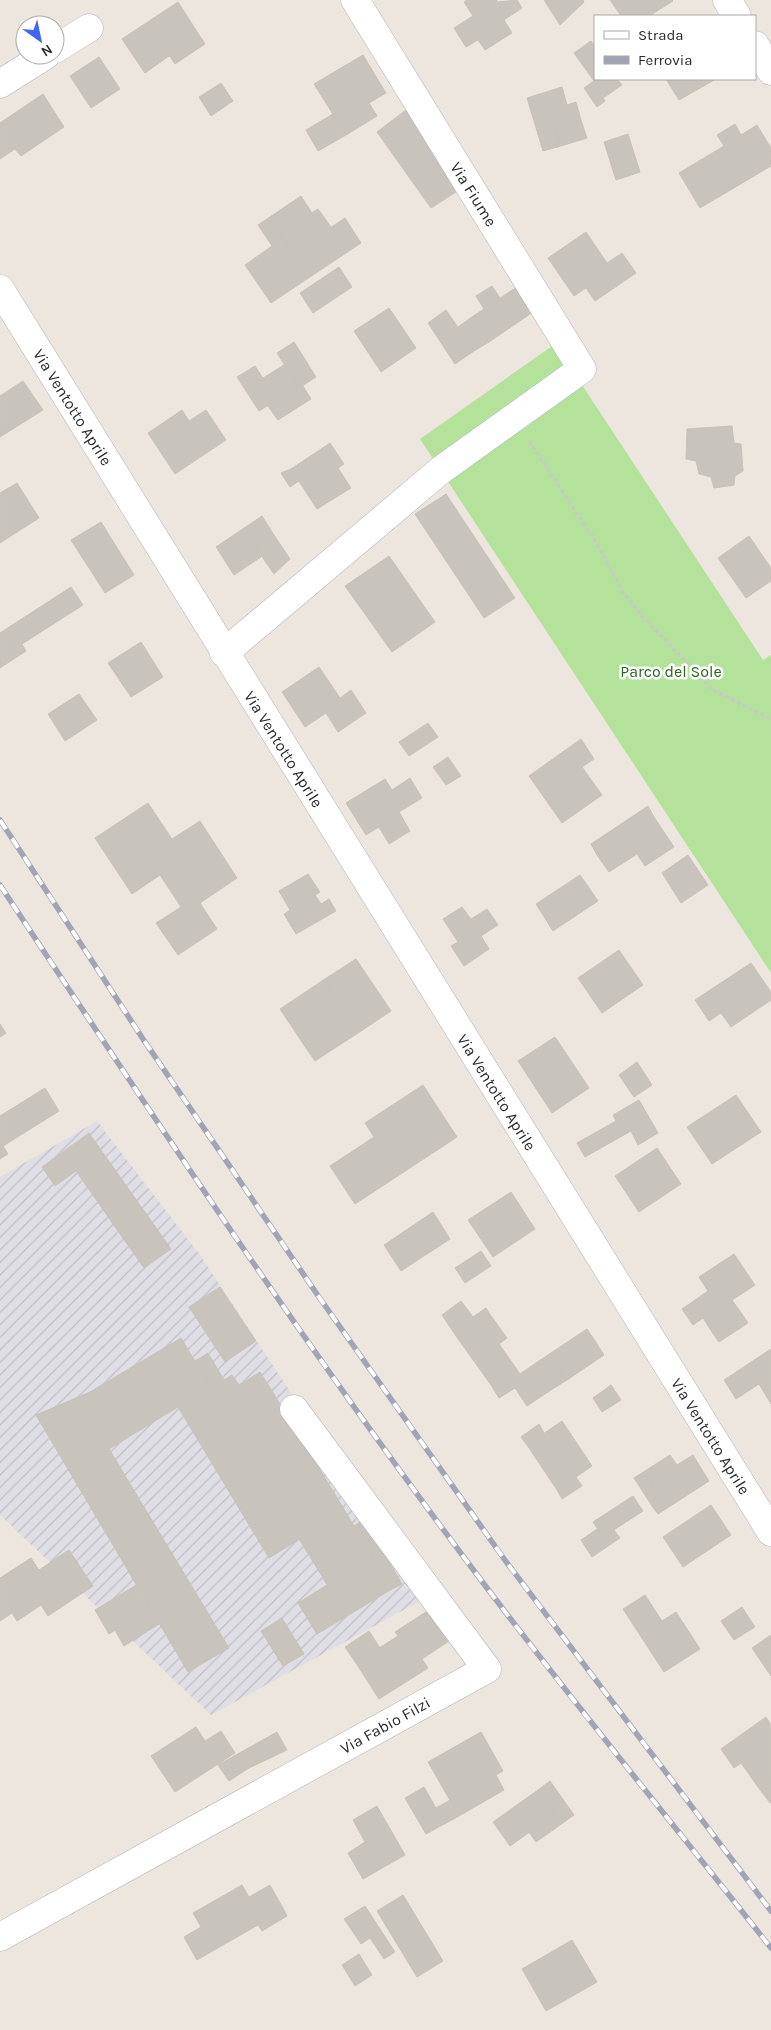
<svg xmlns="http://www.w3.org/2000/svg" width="771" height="2030" viewBox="0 0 771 2030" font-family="Karla,sans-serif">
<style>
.industrial{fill:url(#industrial-furrows)}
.grass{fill:#b4e29b}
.building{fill:#c8c3bd;stroke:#c8c2b7;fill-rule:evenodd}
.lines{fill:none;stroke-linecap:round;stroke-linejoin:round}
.minor-casing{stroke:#b1b4bf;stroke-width:29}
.path{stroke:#c8c8c8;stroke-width:3;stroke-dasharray:4 2.5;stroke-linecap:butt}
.minor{stroke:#fff;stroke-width:28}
.rail-casing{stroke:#a0a4b5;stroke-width:5.5}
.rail{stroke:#fff;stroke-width:4;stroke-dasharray:11;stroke-linecap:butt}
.labels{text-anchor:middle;stroke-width:5;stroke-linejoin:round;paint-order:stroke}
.street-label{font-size:16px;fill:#2b2b2b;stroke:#fff}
.park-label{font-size:16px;fill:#2c681b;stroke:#fff}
</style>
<defs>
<pattern id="industrial-furrows" width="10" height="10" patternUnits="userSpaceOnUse" patternTransform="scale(1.25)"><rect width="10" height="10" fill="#e0dee5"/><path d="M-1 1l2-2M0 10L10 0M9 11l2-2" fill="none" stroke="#c0bfc5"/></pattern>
</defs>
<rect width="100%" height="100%" fill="#ede6de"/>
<!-- industrial -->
<polygon class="industrial" points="97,1121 200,1255 297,1402 440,1590 211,1715 0,1515 0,1177"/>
<!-- grass -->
<polygon class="grass" points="555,344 763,660 771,655 771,973 420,439"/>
<!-- building -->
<g class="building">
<polygon points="467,0 496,0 498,2 517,0 522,8 504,20 512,33 485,50 478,40 466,47 454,28 473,16 464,2"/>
<polygon points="544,0 583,0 584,2 560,25"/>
<polygon points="610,0 672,0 673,1 649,16 621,16"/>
<polygon points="178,2 194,27 164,48 169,56 145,73 122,39"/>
<polygon points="194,27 205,44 175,64 164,48"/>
<polygon points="591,41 595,46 595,79 617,79 622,85 603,98 605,101 597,107 584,88 594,81 574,53"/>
<polygon points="363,55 386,93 369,103 377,116 346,135 314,84"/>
<polygon points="99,57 120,89 91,108 70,76"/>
<polygon points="666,79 716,79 679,100"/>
<polygon points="221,83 233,101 211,116 199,97"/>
<polygon points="562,87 567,105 576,102 581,120 555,129 561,146 543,151 527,98"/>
<polygon points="43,94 64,127 21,156 15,149 0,159 0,123"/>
<polygon points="406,110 456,192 431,208 377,132"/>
<polygon points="333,114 346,135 318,151 306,130"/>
<polygon points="581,120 587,138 561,146 555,129"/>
<polygon points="735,124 741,135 757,125 771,148 771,166 700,208 679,173 724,146 717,135"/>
<polygon points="628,134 640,172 616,180 604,142"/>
<polygon points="301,196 312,213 279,233 296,259 336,234 330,228 345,218 361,243 271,303 245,265 272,246 258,225"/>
<polygon points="318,209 336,234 296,259 279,233"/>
<polygon points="586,232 607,263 622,253 636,273 595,301 586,288 574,296 548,258"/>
<polygon points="339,267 352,287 313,313 300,293"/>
<polygon points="492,286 500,298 517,287 533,312 489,342 472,317 484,309 476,296"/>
<polygon points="389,308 416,348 381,372 354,331"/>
<polygon points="446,310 474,351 455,364 428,323"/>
<polygon points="472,317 489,342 474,351 458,327"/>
<polygon points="294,342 316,377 299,388 277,353"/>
<polygon points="284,365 299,388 303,386 311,399 278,420 268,406 277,400 263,378"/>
<polygon points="255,366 277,400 259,411 237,377"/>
<polygon points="23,381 43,410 0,437 0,396"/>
<polygon points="182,410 189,421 206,410 226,440 175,474 148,433"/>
<polygon points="732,426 734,443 741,444 743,471 735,476 734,485 714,488 711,477 699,474 696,461 686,459 687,429"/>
<polygon points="330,443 344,464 338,468 351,488 317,509 291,469"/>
<polygon points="291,469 299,481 290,487 281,473"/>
<polygon points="17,483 39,518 0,543 0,493"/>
<polygon points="446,494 515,598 484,618 415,514"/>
<polygon points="262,516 274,535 256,548 261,557 234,575 216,547"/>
<polygon points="101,522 134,575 105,593 71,540"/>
<polygon points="274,535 290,559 274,574 256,548"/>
<polygon points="749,536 771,568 771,581 746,598 718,558"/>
<path d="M389,556L435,622L392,652L345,586ZM387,571L422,620L396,639L361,590Z"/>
<polygon points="387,571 422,620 396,639 361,590"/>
<polygon points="71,587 83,605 22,644 26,651 0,668 0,633"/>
<polygon points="141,642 163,677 131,697 108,663"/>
<polygon points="319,667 340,698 351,690 366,713 338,732 326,713 305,727 282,692"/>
<polygon points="79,694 97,720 65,741 48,714"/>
<polygon points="428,723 438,737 409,756 399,742"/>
<polygon points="581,739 594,759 582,767 602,795 562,823 529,776"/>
<polygon points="448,757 461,776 446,785 433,767"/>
<polygon points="410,778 422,798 404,809 392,790"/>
<polygon points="385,779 404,809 399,812 410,831 389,844 379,827 366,835 346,803"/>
<polygon points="148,803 172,839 200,821 237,878 200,903 217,929 178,955 156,923 181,907 160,875 132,894 95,838"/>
<polygon points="648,806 654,817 597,855 591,844"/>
<polygon points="654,817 674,847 645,866 637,854 609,872 597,855"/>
<polygon points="688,855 708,885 681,903 662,873"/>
<polygon points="308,874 320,892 315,895 321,904 329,899 336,911 296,934 284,914 290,910 279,891"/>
<polygon points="580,875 598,901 553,931 536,904"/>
<polygon points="462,907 471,919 487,909 498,925 481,936 489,949 464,966 451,946 458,942 443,919"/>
<polygon points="619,950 643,985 602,1013 578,978"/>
<polygon points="356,959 391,1011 361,1031 325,979"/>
<polygon points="751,963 771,992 771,1000 731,1027 721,1013 709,1021 695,1000"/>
<polygon points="325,979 332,990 288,1021 280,1009"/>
<polygon points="332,990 351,1017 306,1048 288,1021"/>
<polygon points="351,1017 361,1031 315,1061 306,1048"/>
<polygon points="0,1024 6,1033 0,1037"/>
<polygon points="555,1037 589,1088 552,1113 518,1061"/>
<polygon points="637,1062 652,1085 634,1097 619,1075"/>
<polygon points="423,1085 457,1137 355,1204 330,1166 374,1137 365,1123"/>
<polygon points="45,1088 59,1111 0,1148 0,1116"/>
<polygon points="736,1095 761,1132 712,1164 687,1127"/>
<polygon points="639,1100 658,1133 638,1145 631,1131 585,1157 577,1143 616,1121 613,1115"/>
<polygon points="89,1133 171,1249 144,1268 76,1171 55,1186 42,1167"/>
<polygon points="3,1146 8,1154 0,1159 0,1148"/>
<polygon points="657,1148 681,1184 639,1212 615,1176"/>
<polygon points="511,1192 535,1229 493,1257 468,1220"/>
<polygon points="433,1212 450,1239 401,1271 384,1245"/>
<polygon points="481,1251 491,1266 465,1283 455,1268"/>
<polygon points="734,1254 755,1285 732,1300 742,1314 712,1332 703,1318 693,1325 682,1309 708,1291 699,1277"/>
<polygon points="220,1287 256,1341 225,1362 189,1307"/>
<polygon points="461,1301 473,1317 486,1308 489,1313 456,1336 442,1315"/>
<polygon points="489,1313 507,1338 499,1344 516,1368 491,1385 456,1336"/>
<polygon points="742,1314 748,1323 719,1342 712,1332"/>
<polygon points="587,1329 597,1344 560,1369 567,1380 554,1388 536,1363"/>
<polygon points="181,1338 229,1418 272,1391 345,1511 269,1558 178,1407 109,1449 229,1648 188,1672 36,1415 90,1392"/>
<polygon points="597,1344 604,1355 567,1380 560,1369"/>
<polygon points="771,1349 771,1404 759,1384 736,1399 724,1380"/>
<polygon points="208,1353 224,1380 232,1375 239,1385 260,1372 272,1391 229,1418 195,1361"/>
<polygon points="536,1363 554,1388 527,1406 515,1388 499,1398 491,1385 516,1368 520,1374"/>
<polygon points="611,1385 621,1400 602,1412 593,1398"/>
<polygon points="562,1421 592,1466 557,1490 527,1445"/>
<polygon points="539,1424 544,1433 527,1445 521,1437"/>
<polygon points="670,1455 677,1465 650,1482 662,1499 652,1506 634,1478"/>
<polygon points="693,1455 704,1473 662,1499 650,1482"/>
<polygon points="704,1473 709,1481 658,1514 652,1506"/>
<polygon points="576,1477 582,1486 562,1499 557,1490"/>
<polygon points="633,1496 643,1511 603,1537 593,1522"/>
<polygon points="711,1505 731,1535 683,1567 663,1537"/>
<polygon points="345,1511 367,1548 322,1576 299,1539"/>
<polygon points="362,1521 379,1544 402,1584 392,1589 354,1526"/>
<polygon points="597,1529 603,1537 614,1530 620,1538 592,1557 581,1540"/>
<polygon points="367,1548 392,1589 317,1634 298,1603 327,1585 322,1576"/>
<polygon points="69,1550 93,1586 63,1606 39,1570"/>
<polygon points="31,1558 63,1606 48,1616 41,1605 17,1621 12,1613 0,1621 0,1578"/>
<polygon points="138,1584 150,1609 109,1634 95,1610"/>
<polygon points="645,1595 662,1621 676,1612 700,1649 664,1672 623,1609"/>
<polygon points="742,1607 755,1627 734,1640 721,1621"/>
<polygon points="150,1609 159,1624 124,1646 115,1630"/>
<polygon points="429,1610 449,1641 422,1659 428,1668 379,1699 356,1663 398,1636 395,1632"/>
<polygon points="282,1618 304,1654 283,1666 261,1631"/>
<polygon points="369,1631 380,1648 356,1663 345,1647"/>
<polygon points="771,1635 771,1676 752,1648"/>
<polygon points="766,1717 771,1725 771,1778 758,1787 741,1763 734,1768 721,1749"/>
<polygon points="196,1727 205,1741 221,1731 235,1753 175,1792 151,1756"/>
<polygon points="277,1732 287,1750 249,1768 229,1781 218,1765"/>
<polygon points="481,1732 503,1771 496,1775 504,1790 459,1816 428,1762"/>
<polygon points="771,1778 771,1803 770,1803 758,1787"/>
<polygon points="550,1781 574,1815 536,1842 529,1832 555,1814 538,1790"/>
<polygon points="424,1787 436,1808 450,1800 459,1816 426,1834 405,1798"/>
<polygon points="538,1790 555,1814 510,1846 493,1822"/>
<polygon points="377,1806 405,1855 363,1879 348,1853 365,1842 353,1820"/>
<polygon points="242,1885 249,1897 270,1885 284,1910 197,1960 184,1937 201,1927 193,1913"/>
<polygon points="403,1895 443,1961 417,1977 377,1911"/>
<polygon points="365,1906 395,1952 384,1959 370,1938 361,1944 344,1919"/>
<polygon points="284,1910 287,1916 262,1931 258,1925"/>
<polygon points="572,1940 597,1982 546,2011 522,1969"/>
<polygon points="359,1954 372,1975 355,1986 342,1965"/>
</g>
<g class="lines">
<defs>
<g id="minor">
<polyline points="727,0 737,16"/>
<polyline points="755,45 771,71"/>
<polyline points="55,49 89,28"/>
<polyline points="0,84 46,55"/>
<polyline points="0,289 771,1532"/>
<polyline points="224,653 441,470 582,369 355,0"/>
<polyline points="0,1937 487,1669 294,1409"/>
</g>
</defs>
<!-- minor casing -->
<use href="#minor" class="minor-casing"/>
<!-- path -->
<polyline class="path" points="529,441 596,542 623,592 641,615 713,690 771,719"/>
<!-- minor -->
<use href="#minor" class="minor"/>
<defs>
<g id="rail">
<polyline points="0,820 143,1039 321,1300 507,1563 771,1911"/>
<path d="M0,885C155,1120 311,1355 481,1580C575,1705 674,1825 771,1948"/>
</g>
</defs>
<!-- rail casing -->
<use href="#rail" class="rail-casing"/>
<!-- rail -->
<use href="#rail" class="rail"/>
</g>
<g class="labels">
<!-- street labels -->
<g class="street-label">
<text transform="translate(474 194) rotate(58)" y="6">Via Fiume</text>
<text transform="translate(73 407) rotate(58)" y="6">Via Ventotto Aprile</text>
<text transform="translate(284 749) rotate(58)" y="6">Via Ventotto Aprile</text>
<text transform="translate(497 1092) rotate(58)" y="6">Via Ventotto Aprile</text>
<text transform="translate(711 1436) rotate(58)" y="6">Via Ventotto Aprile</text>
<text transform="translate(385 1725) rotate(-29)" y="6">Via Fabio Filzi</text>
</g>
<!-- park labels -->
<g class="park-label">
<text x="671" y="677">Parco del Sole</text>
</g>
</g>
<!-- legend -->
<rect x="594" y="15" width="162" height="65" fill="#ffffff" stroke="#aaaaaa"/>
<rect x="604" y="31" width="25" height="8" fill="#ffffff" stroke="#aaaaaa"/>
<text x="638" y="40" font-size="15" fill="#2b2b2b">Strada</text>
<rect x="604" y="56" width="25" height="8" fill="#a0a4b5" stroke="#aaaaaa"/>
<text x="638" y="65" font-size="15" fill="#2b2b2b">Ferrovia</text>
<!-- north arrow -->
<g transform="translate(40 40) rotate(147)"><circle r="24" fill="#ffffff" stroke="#aaaaaa"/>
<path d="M0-4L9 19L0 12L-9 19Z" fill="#4065f7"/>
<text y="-8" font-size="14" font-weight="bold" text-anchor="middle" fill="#2b2b2b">N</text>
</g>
</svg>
